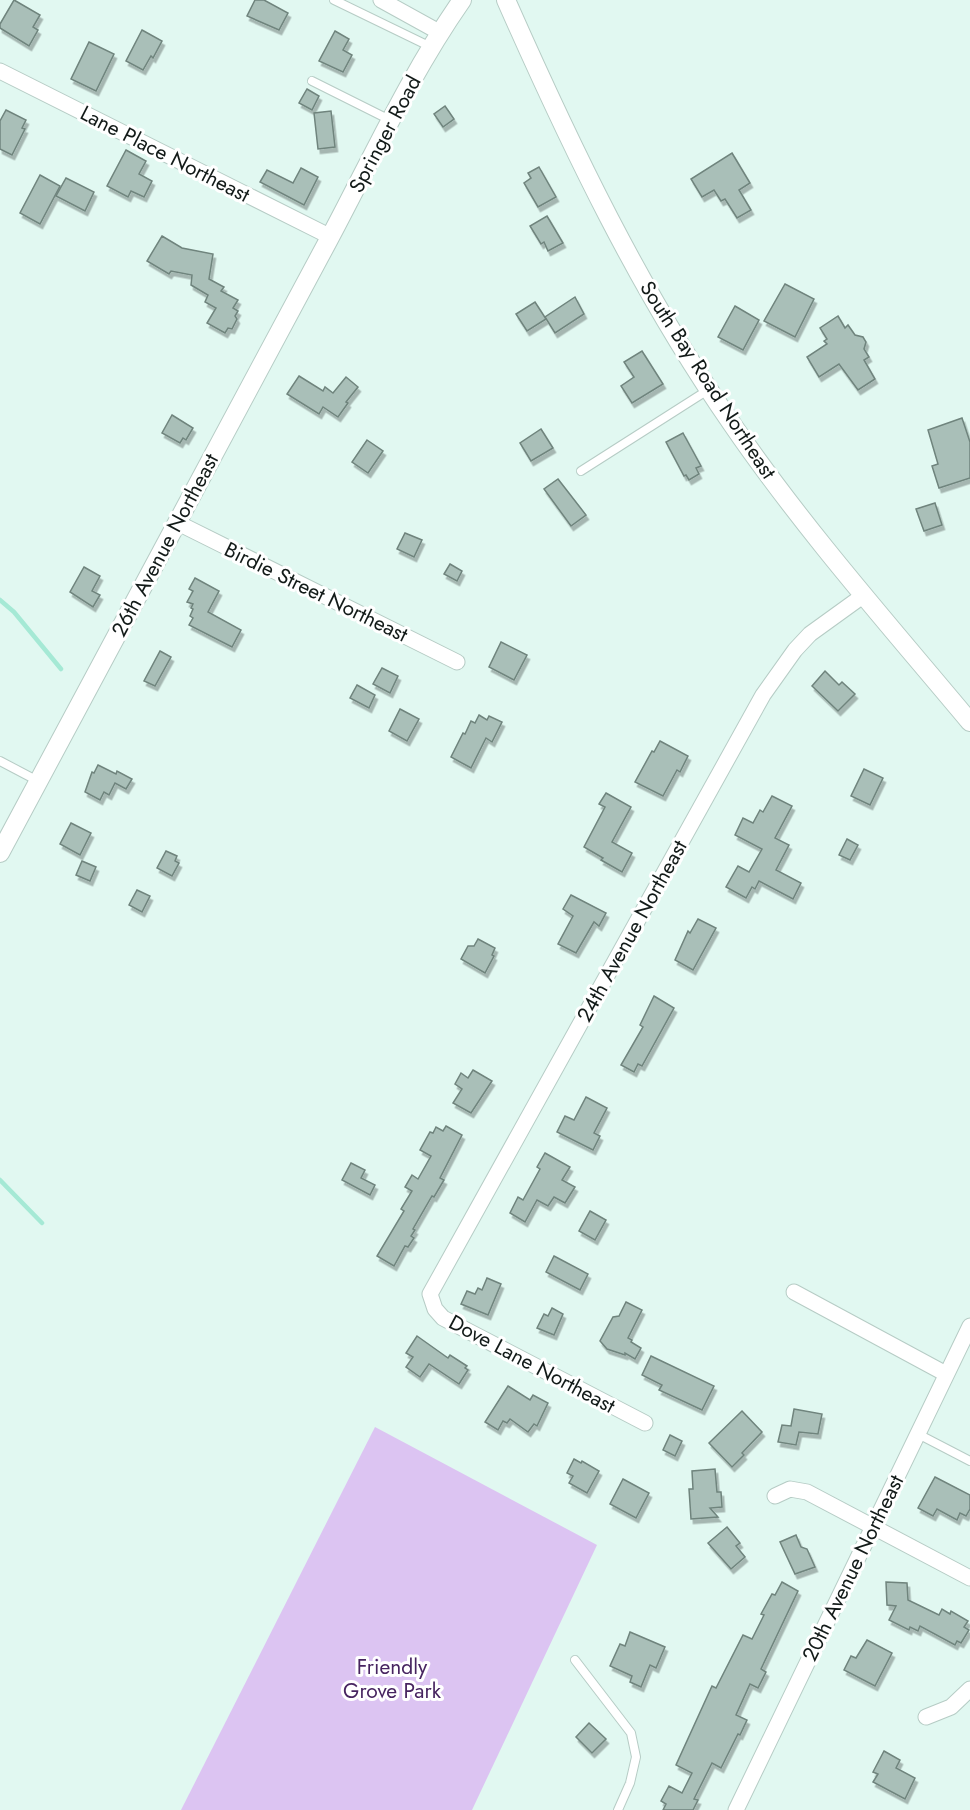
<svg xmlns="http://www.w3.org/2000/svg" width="970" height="1810" viewBox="0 0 970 1810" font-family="Jost,sans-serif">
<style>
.green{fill:#dcc4f2}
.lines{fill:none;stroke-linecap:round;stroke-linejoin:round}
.stream{stroke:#a5e9d5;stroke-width:4.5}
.building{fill:#a9bfb8;stroke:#6f847d;stroke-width:1.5;filter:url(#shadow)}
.service-casing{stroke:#b6ccc5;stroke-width:10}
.minor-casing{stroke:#b6ccc5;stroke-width:17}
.tertiary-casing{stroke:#b6ccc5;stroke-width:20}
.service{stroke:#fff;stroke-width:8}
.minor{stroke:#fff;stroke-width:15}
.tertiary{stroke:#fff;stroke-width:18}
.labels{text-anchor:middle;stroke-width:6;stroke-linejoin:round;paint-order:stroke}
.street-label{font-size:21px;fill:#121a18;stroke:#fff}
.park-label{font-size:21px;fill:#472460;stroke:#fff}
</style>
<defs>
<filter id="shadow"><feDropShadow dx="2.5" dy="4.5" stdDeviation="0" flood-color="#0004"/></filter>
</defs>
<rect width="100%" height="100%" fill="#e1f8f1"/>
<!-- green -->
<polygon class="green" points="375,1427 597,1545 472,1810 181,1810"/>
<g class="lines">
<!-- stream -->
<g class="stream">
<polyline points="0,600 14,612 61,669"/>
<polyline points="0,1180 42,1223"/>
</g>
</g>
<!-- building -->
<g class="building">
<polygon points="14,0 40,15 33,27 38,30 29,46 0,28 0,24"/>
<polygon points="255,0 264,0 288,13 279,30 247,16"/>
<polygon points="142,30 162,41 153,58 151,56 143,70 126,61"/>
<polygon points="335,31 349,39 343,50 352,55 343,72 319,61"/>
<polygon points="89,42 114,54 96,91 71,79"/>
<polygon points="307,89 319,96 312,110 299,103"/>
<polygon points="445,106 454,119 443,127 434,114"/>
<polygon points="6,110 26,120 22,128 25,129 12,155 0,149 0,121"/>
<polygon points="331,111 335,147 318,149 314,113"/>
<polygon points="126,150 146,161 139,174 152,181 144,197 131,191 128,197 107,186"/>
<polygon points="732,153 750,183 739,190 751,210 737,218 725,199 721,201 714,190 702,197 691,179"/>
<polygon points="539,167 556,197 538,207 524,183 531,178 528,173"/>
<polygon points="301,168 318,177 304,205 260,182 267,170 293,183"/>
<polygon points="40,175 60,186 40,224 20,213"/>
<polygon points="66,178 94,192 85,211 56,196"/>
<polygon points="547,216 563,243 548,251 544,242 541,244 530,226"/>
<polygon points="162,236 182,248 213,254 209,279 224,287 221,291 238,300 233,308 238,311 235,316 237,319 232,329 228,328 225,333 207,323 216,308 205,302 208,295 191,285 192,275 171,271 169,274 147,261"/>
<polygon points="785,284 814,299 795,337 764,321"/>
<polygon points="575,297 584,314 555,333 545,317"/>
<polygon points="535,302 546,319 527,331 516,314"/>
<polygon points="735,306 759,320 743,350 718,337"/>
<polygon points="838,316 845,328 848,325 855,335 863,337 866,342 864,349 869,357 864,360 875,379 858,390 839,364 819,377 807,357 827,344 824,341 827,339 820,328"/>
<polygon points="642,351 663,384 632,403 621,386 634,377 624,362"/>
<polygon points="299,376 323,391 325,387 333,393 346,377 358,387 346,402 348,403 338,417 323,407 319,414 287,394"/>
<polygon points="172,415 193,428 186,440 183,438 180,443 162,433"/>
<polygon points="962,418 970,442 970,478 939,488 932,466 938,464 928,430"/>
<polygon points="541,429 553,448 531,461 520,443"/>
<polygon points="683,433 701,466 696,468 699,474 689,480 686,475 684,476 666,442"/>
<polygon points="367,440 383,451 368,473 352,462"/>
<polygon points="558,479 586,515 571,526 544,489"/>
<polygon points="935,503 942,525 924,531 916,509"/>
<polygon points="405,533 422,540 414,557 397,549"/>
<polygon points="450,564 462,571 457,581 444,574"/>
<polygon points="84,567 100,576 92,591 100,595 93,607 70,592"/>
<polygon points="195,578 219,591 208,612 241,630 232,647 189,625 193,618 190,616 193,609 191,608 193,604 187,602 193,591 189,589"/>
<polygon points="501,642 527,655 514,680 489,667"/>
<polygon points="160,651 171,657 155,686 144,681"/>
<polygon points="382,668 398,676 390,693 373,684"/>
<polygon points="825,671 839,685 842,682 855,694 838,711 812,686"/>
<polygon points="357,685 375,695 369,708 350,698"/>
<polygon points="400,709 419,719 407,741 389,731"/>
<polygon points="479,715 487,720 489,716 502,722 492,742 486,738 471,768 451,757 463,733 465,734 471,721 475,723"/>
<polygon points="660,741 688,756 680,772 677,770 663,796 635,782 652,751 654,752"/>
<polygon points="98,765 116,774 117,771 132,779 126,789 115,783 109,795 104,792 100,800 85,792 92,772 94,773"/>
<polygon points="864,769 883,778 870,805 851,796"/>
<polygon points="606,793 631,807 612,842 632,853 622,872 601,860 603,858 584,847 605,807 599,804"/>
<polygon points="772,796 792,806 775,838 789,845 776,870 801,883 793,899 759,881 755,889 752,887 746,898 726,887 738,866 749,872 762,849 735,835 743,818 753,823 760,810 763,812"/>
<polygon points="71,823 91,833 80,855 60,844"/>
<polygon points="847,839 858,845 850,860 839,855"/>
<polygon points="166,851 177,856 175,861 179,863 172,876 157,868"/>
<polygon points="82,861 96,867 90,881 76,875"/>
<polygon points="137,890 150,896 142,912 129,905"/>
<polygon points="571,895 606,913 599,926 594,922 576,953 558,944 573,916 563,909"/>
<polygon points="698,919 716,928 693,970 675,960 688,931 690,933"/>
<polygon points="478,939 495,948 492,955 494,956 485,973 461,959 468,946 474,946"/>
<polygon points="654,996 674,1008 642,1066 638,1064 634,1072 621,1065 643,1027 640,1025"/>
<polygon points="473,1070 492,1081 471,1113 453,1103 462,1089 455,1084 461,1073 468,1078"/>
<polygon points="586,1097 607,1108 594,1133 600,1136 593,1150 557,1132 565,1116 574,1120"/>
<polygon points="446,1126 462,1135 440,1178 444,1180 434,1197 432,1196 413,1229 415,1230 411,1236 414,1238 408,1247 405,1246 394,1266 377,1256 404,1211 401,1209 412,1191 405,1187 412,1175 418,1179 431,1156 420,1150 430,1132 433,1133 436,1127 443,1131"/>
<polygon points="545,1153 570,1167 562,1180 575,1187 565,1203 554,1197 548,1206 537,1200 525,1222 510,1213 518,1197 523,1200 540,1169 537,1167"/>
<polygon points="351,1163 365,1170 361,1178 375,1185 370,1195 342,1180"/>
<polygon points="590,1211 606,1220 595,1240 579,1231"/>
<polygon points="554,1256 588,1274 580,1290 546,1272"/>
<polygon points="487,1278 501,1284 488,1315 461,1304 467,1291 475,1294 478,1288 482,1290"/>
<polygon points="626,1302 642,1310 628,1338 632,1340 631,1342 641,1348 635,1359 625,1353 625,1355 607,1349 600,1341 613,1317 619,1316"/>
<polygon points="552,1308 563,1314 554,1335 537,1328 544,1314 548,1316"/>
<polygon points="417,1336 448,1358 450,1355 467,1366 465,1368 468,1370 459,1384 429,1364 420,1377 406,1367 413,1357 406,1353"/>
<polygon points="651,1356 714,1386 702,1410 659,1390 662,1385 642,1375"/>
<polygon points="508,1386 530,1400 533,1395 548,1403 537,1426 534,1424 528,1432 510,1419 507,1423 503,1421 498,1430 485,1422"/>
<polygon points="794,1409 822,1414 818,1434 799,1432 796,1445 778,1442 782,1425 791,1426"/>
<polygon points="742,1411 762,1432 742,1453 744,1455 732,1467 709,1443"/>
<polygon points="670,1435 682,1441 675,1456 663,1450"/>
<polygon points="574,1459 581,1463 582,1461 599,1471 587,1493 569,1483 573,1476 567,1473"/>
<polygon points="715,1469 717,1492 721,1492 722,1507 710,1508 718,1517 691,1519 689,1489 693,1489 692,1471"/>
<polygon points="935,1477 970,1495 970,1509 966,1516 960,1513 957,1520 937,1509 933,1516 918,1508"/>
<polygon points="623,1479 649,1493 636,1518 610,1504"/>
<polygon points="727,1527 740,1543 736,1546 745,1557 731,1569 708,1543"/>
<polygon points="796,1535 801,1547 807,1549 815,1567 795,1574 780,1542"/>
<polygon points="782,1582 798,1591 761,1669 766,1672 758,1688 750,1684 736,1715 747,1720 740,1735 738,1734 721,1768 712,1763 694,1799 698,1800 693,1810 663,1810 666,1804 661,1801 669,1786 682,1793 692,1773 676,1765 712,1686 716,1688 743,1635 752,1639 764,1615 761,1614 772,1594 775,1595"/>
<polygon points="886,1582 907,1583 908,1600 939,1615 942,1609 950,1614 951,1611 968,1621 964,1627 969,1630 961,1643 957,1641 955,1645 920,1626 918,1631 910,1627 909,1630 889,1620 896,1606 887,1605"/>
<polygon points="630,1632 665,1647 656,1668 650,1665 641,1687 630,1682 632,1676 610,1666 620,1644 625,1646"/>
<polygon points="867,1640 892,1653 875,1686 844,1670 851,1656 856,1658"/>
<polygon points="589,1723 606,1739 592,1753 576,1737"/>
<polygon points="884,1751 900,1760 896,1768 915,1778 905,1799 873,1782 878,1774 873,1772"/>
</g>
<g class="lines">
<defs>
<g id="service">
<polyline points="334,0 431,47"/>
<polyline points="312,81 390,120"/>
<polyline points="581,471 708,390"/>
<polyline points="0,761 38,781"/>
<polyline points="918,1434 970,1461"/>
<polyline points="575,1660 631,1733 636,1757 630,1783 618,1810"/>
</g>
<g id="minor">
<polyline points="381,0 439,32"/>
<polyline points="0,71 331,237"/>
<polyline points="176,522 457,662"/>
<polyline points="794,1292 946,1374"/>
<polyline points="645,1423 443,1318 435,1309 430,1294 763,695 795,650 810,634 864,595"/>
<polyline points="775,1496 790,1489 807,1492 970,1578"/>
<polyline points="926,1717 951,1707 970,1689"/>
<polyline points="736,1810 970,1326"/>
</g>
<g id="tertiary">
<path d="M506,0C571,147 640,292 732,424C804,529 889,625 970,722"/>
<path d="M0,853C108,655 212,454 320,256C367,170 406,80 462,0"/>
</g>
</defs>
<!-- service casing -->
<use href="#service" class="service-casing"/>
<!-- minor casing -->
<use href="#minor" class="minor-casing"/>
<!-- tertiary casing -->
<use href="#tertiary" class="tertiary-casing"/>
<!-- service -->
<use href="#service" class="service"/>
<!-- minor -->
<use href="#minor" class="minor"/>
<!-- tertiary -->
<use href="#tertiary" class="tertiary"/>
</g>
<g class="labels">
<!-- street labels -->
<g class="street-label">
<text transform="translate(385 134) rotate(-62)" y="7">Springer Road</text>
<text transform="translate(165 154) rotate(27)" y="7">Lane Place Northeast</text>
<text transform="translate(708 380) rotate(57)" y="7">South Bay Road Northeast</text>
<text transform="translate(165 545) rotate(-62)" y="7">26th Avenue Northeast</text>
<text transform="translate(316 592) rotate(26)" y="7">Birdie Street Northeast</text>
<text transform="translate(632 931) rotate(-61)" y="7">24th Avenue Northeast</text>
<text transform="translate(532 1364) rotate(28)" y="7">Dove Lane Northeast</text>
<text transform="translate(853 1568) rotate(-64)" y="7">20th Avenue Northeast</text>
</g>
<!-- park labels -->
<g class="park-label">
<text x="392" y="1674">Friendly<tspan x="392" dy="24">Grove Park</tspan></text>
</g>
</g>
</svg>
